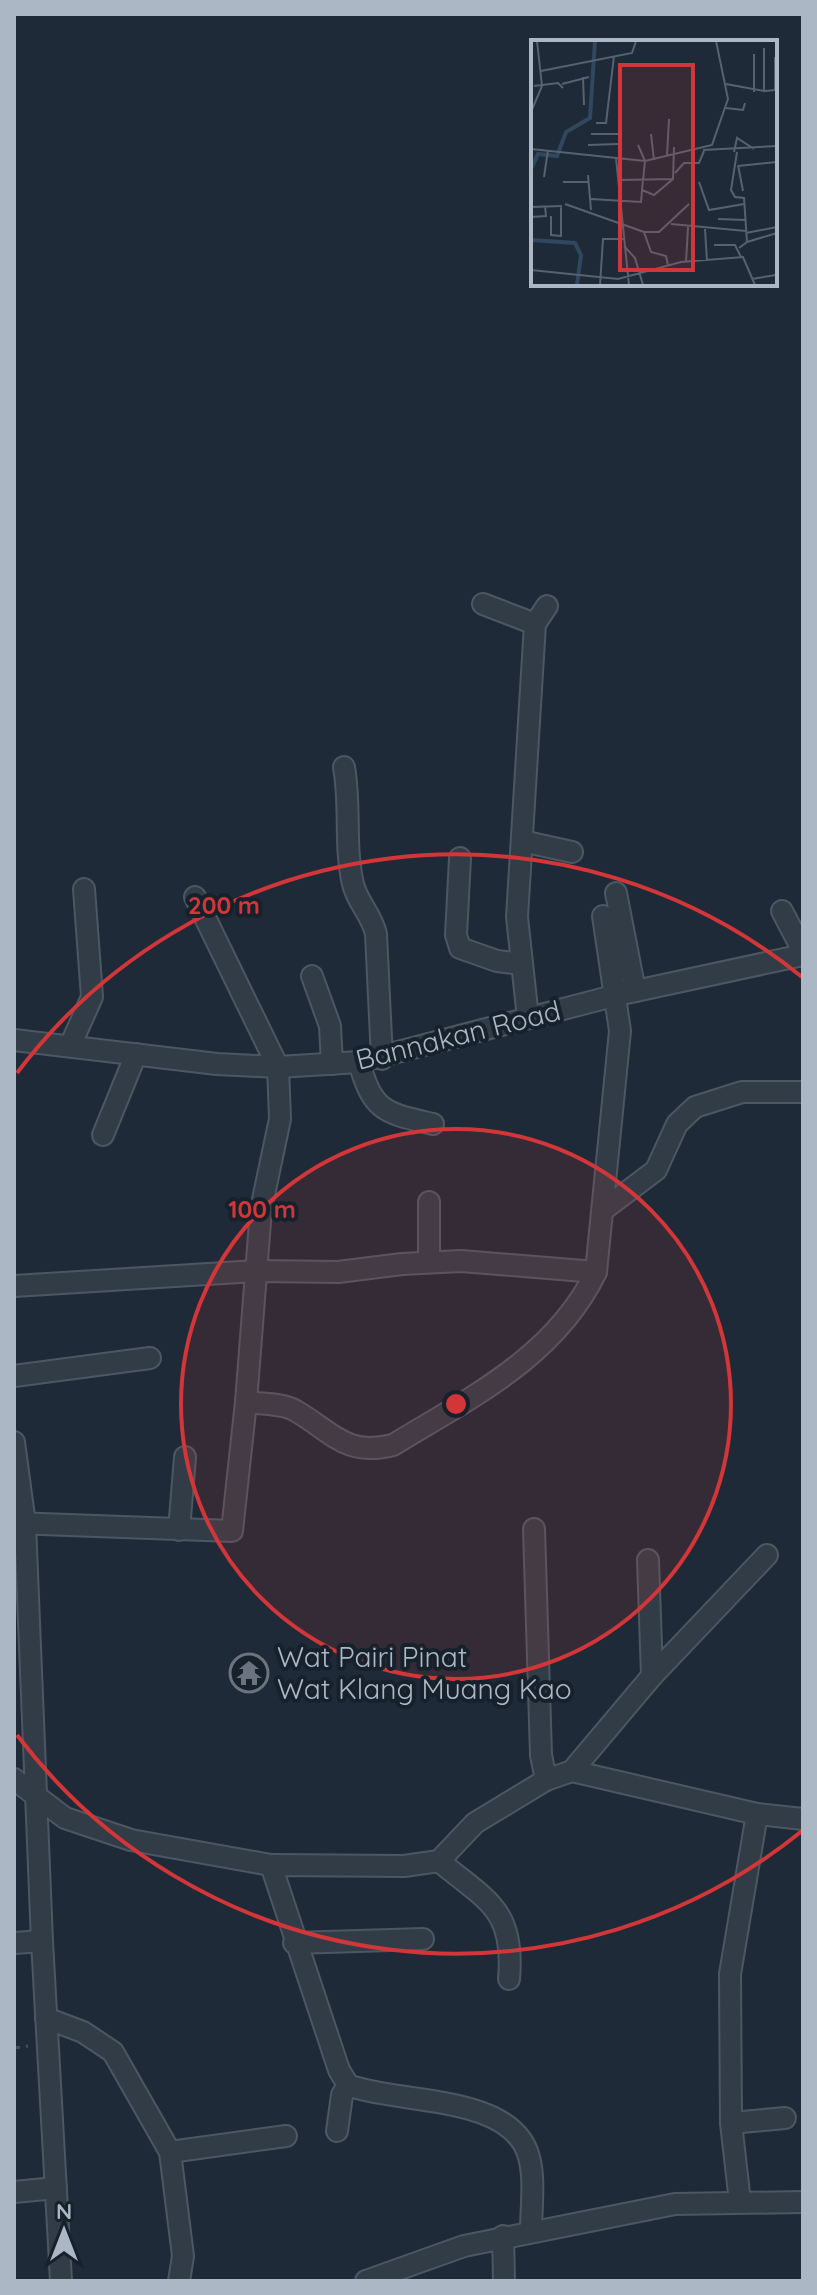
<svg xmlns="http://www.w3.org/2000/svg" width="817" height="2295" viewBox="0 0 817 2295" font-family="Quicksand,sans-serif">
<style>
.lines{fill:none;stroke-linecap:round;stroke-linejoin:round}
.minor-casing{stroke:#4c5762;stroke-width:24}
.path{stroke:#3d5455;stroke-width:3;stroke-dasharray:6 6;stroke-linecap:butt}
.minor{stroke:#313c47;stroke-width:20}
.ring{fill:none;stroke:#d23638;stroke-width:4}
.labels{text-anchor:middle;stroke-width:8;stroke-linejoin:round;paint-order:stroke}
.street-label{font-size:28px;fill:#abb7c5;stroke:#17212b}
.poi-label{font-size:28px;fill:#abb7c5;stroke:#17212b;text-anchor:start}
.inset-river{fill:none;stroke:#30475f;stroke-width:4}
.inset-road{fill:none;stroke:#566270;stroke-width:2}
.view{fill:#d23638;fill-opacity:0.15;stroke:#d23638;stroke-width:4}
.inset-edge{fill:none;stroke:#abb7c5;stroke-width:4}
.centre{fill:#d23638;stroke:#17212b;stroke-width:4}
.ring-label{font-size:24px;text-anchor:middle;font-weight:bold;fill:#d23638;stroke:#17212b;stroke-width:8;stroke-linejoin:round;paint-order:stroke}
</style>
<rect width="100%" height="100%" fill="#1e2a37"/>
<g class="lines">
<defs>
<g id="minor">
<polyline points="483,604 535,624"/>
<path d="M344,767C351,806 344,845 353,884C357,902 372,915 376,934L382,1059"/>
<polyline points="522,841 572,852"/>
<polyline points="460,858 456,935 460,948 497,961 522,964"/>
<polyline points="616,893 635,991"/>
<path d="M195,897L278,1067L280,1119L261,1209L246,1402C261,1404 284,1403 296,1411C332,1432 346,1457 393,1445C470,1398 555,1357 596,1272L620,1031L603,916"/>
<polyline points="782,911 803,951"/>
<polyline points="312,976 330,1026 332,1064"/>
<polyline points="528,1018 517,917 535,624 547,606"/>
<polyline points="14,1040 217,1064 278,1067 359,1062 617,995 803,955"/>
<polyline points="70,1046 92,997 84,889"/>
<path d="M359,1062C373,1112 385,1113 433,1124"/>
<polyline points="103,1135 136,1054"/>
<polyline points="429,1202 429,1262"/>
<polyline points="603,1210 656,1170 677,1124 695,1107 742,1092 803,1092"/>
<polyline points="14,1286 257,1271 338,1272 402,1264 461,1261 596,1272"/>
<polyline points="14,1376 150,1358"/>
<polyline points="14,1442 25,1524 42,1941 61,2281"/>
<polyline points="14,1523 232,1531 246,1402"/>
<polyline points="534,1529 541,1755 546,1780"/>
<polyline points="179,1530 185,1457"/>
<polyline points="648,1560 652,1676"/>
<polyline points="572,1771 757,1814 803,1819"/>
<polyline points="14,1779 65,1818 131,1840 271,1865"/>
<path d="M439,1861C487,1901 515,1909 509,1979"/>
<polyline points="14,1943 42,1941"/>
<polyline points="294,1943 423,1939"/>
<polyline points="46,2018 83,2032 113,2052 170,2152 183,2256 179,2281"/>
<polyline points="731,2123 785,2118"/>
<polyline points="337,2131 342,2095 348,2085"/>
<polyline points="170,2152 286,2136"/>
<polyline points="14,2192 56,2188"/>
<polyline points="740,2202 731,2123 730,1974 757,1814"/>
<path d="M531,2231C531,2207 536,2174 527,2151C505,2094 397,2104 348,2085L339,2070L271,1865L404,1866L439,1861L475,1823L546,1780L572,1771L652,1676L767,1555"/>
<polyline points="503,2236 504,2281"/>
<polyline points="366,2281 464,2246 675,2204 803,2202"/>
</g>
</defs>
<!-- minor casing -->
<use href="#minor" class="minor-casing"/>
<!-- path -->
<polyline class="path" points="14,2048 28,2046"/>
<!-- minor -->
<use href="#minor" class="minor"/>
</g>
<!-- distance rings -->
<circle cx="456" cy="1404" r="275" fill="#d23638" fill-opacity=".12"/>
<g class="ring">
<circle cx="456" cy="1404" r="275"/>
<path d="M802 1831A550 550 0 0 1 17 1735M17 1073A550 550 0 0 1 802 977"/>
</g>
<!-- icons -->
<defs>
<symbol id="temple-ring" viewBox="-11 -11 22 22"><circle r="9.5" fill="#17212b" stroke="#6b7280" stroke-width="1.5"/><path d="M0-6L5-2H3V0L6.5 2.5H4V6H1.5V3h-3V6H-4V2.5H-6.5L-3 0V-2H-5Z" fill="#6b7280"/></symbol>
</defs>
<g fill-rule="evenodd">
<use href="#temple-ring" x="227" y="1651" width="44" height="44"/>
</g>
<g class="labels">
<!-- street labels -->
<g class="street-label">
<text transform="translate(458 1035) rotate(-14)" y="10">Bannakan Road</text>
</g>
<!-- poi labels -->
<g class="poi-label">
<text x="277" y="1667">Wat Pairi Pinat<tspan x="277" dy="32">Wat Klang Muang Kao</tspan></text>
</g>
</g>
<!-- overview -->
<g transform="translate(531 40)">
<rect width="246" height="246" fill="#1e2a37"/>
<path class="inset-river" d="M0,129L7,114L26,116L35,92L59,78L64,1M0,200L44,203L50,215L46,245"/>
<path class="inset-road" d="M223,14V52M10,31L101,13L105,1M52,37L53,65M31,44L58,37M195,44L233,51V8M3,46L27,43L32,48M234,51L244,50V17M195,68L212,70L214,63M0,72L11,46L6,1M65,83H75L83,16M60,94H87M120,94L123,120M57,105L87,104M107,105L114,121L111,150L123,155L142,139L143,107M0,109L114,121L181,105L197,59L185,1M172,110L246,106M203,112L206,98L223,109M206,112L200,150L204,157L213,158L216,202L208,208M136,116L138,79M85,118L98,245M207,125L212,151M207,126L246,122M144,133L153,123H168L173,111M57,135L60,170M13,137L17,110M89,140L142,139M32,142H58M168,142L178,170L213,164M60,159L110,162L111,151M34,164L113,192M0,167L31,166M20,176V195L30,196V166M0,177L15,176L14,166M187,179L214,180M140,184L215,191M174,189L176,221M215,193L246,187M216,202L246,193M183,205H204L210,217M93,206L104,218L112,245M155,222L157,187M137,225L135,216L120,212L113,192H128L158,164M0,230L87,239L150,222L212,217L224,245M221,239L245,235M69,245L72,199H93"/>
<path class="view" d="M89,25H162V230H89Z"/>
<rect width="246" height="246" class="inset-edge"/>
</g>
<circle cx="456" cy="1404" r="12" class="centre"/>
<g class="ring-label">
<text x="224" y="914">200 m</text>
<text x="262" y="1218">100 m</text>
</g>
<!-- border -->
<rect width="817" height="2295" fill="none" stroke="#abb7c5" stroke-width="32"/>
<!-- north arrow -->
<g transform="translate(64 2231)" stroke="#17212b" stroke-width="6" paint-order="stroke">
<path d="M0-6L14 30L0 20L-14 30Z" fill="#abb7c5"/>
<text y="-12" font-size="22" font-weight="bold" text-anchor="middle" fill="#abb7c5">N</text>
</g>
</svg>
